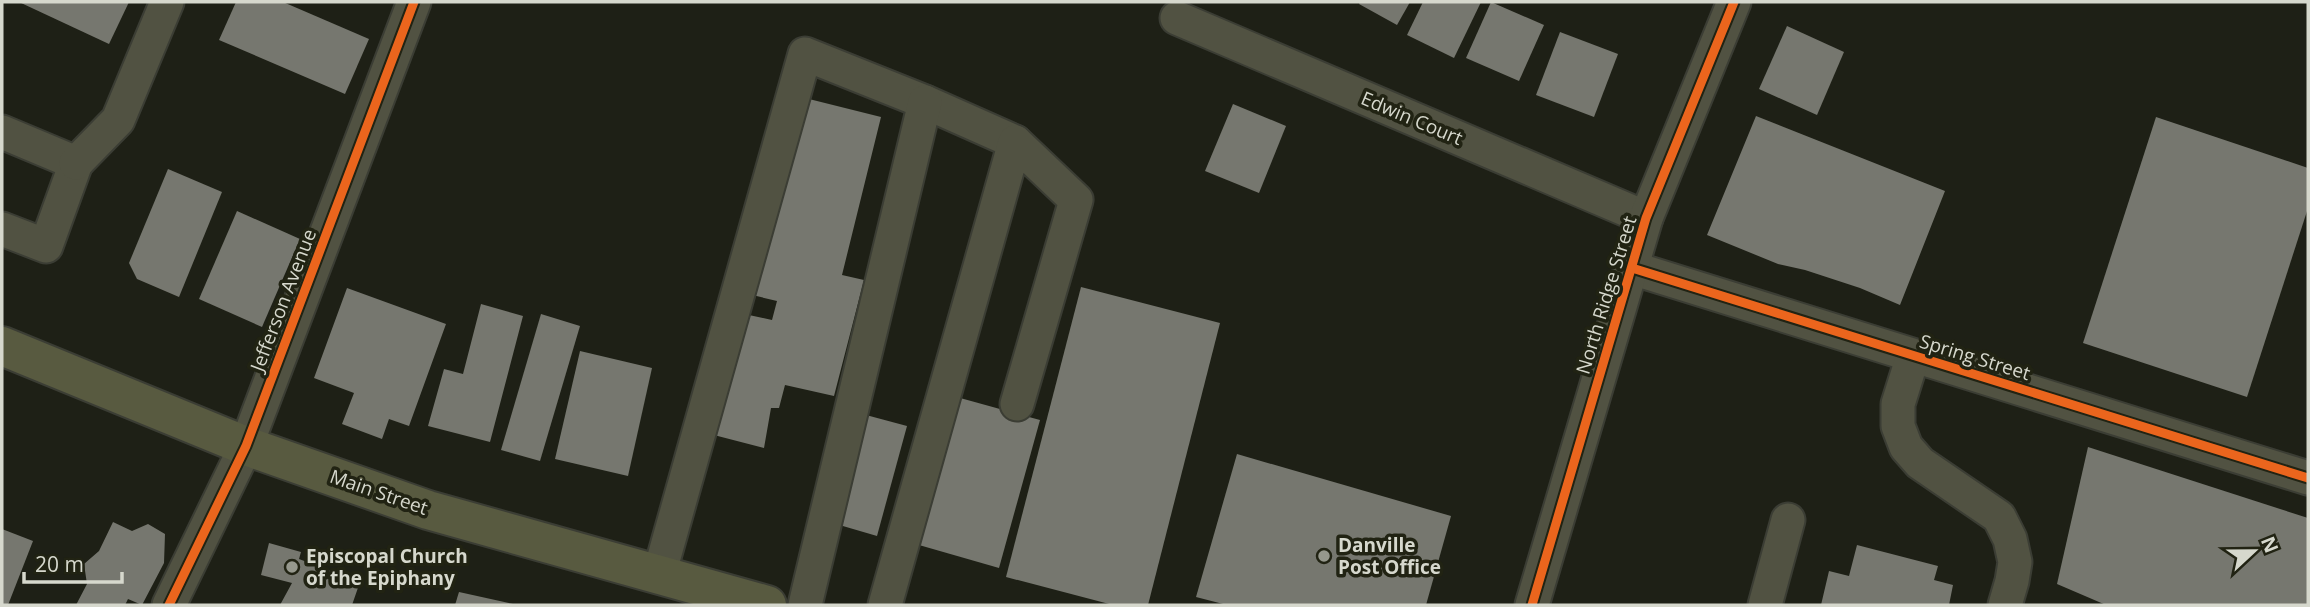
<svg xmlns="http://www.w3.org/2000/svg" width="2310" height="607" viewBox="0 0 2310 607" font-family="'Open Sans',sans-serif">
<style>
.building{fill:#76776f}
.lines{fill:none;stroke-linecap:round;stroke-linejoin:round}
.minor-casing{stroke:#3b3d34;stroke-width:37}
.major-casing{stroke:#3b3d34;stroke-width:42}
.minor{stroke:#515242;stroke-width:33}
.major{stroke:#585a40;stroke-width:38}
.cycleway-casing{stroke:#212313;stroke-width:13}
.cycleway{stroke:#eb651d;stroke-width:9}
.poi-dot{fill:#96988d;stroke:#212313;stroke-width:2.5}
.labels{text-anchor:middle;stroke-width:7;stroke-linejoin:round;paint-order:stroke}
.street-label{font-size:19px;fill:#d6d8cd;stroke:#212313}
.poi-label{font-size:19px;font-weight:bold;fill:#d6d8cd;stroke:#212313;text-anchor:start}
</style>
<rect width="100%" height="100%" fill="#1e2016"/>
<!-- building -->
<g class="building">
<polygon points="19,2 129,2 109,44"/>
<polygon points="236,2 283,2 369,39 345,94 219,40"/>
<polygon points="1360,2 1410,2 1397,25 1359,4"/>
<polygon points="1423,2 1481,2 1454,58 1407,35"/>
<polygon points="1491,2 1544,25 1519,81 1466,58"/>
<polygon points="1787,26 1844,52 1817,115 1759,89"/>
<polygon points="1560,32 1618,54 1594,117 1536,95"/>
<polygon points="797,96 881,117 842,275 864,280 834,396 785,385 779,408 771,408 764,448 710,434 735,312 772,320 777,301 748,294"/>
<polygon points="1233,104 1286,126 1259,193 1205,171"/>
<polygon points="1756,116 1945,191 1900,305 1860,288 1805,270 1778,264 1707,235"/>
<polygon points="2156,117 2308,168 2308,208 2247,397 2083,343"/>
<polygon points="168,169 222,192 179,297 137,279 129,263"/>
<polygon points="237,211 300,239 262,327 199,299"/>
<polygon points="1081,287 1220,323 1148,605 1113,605 1006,577"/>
<polygon points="347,288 446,324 409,426 389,419 382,439 342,424 354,393 314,378"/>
<polygon points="481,304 523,316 490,442 428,426 444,369 463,374"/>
<polygon points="541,314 580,326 540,461 501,450"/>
<polygon points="580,351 652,368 628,476 555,459"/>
<polygon points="953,396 1040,420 999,568 912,543"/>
<polygon points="866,415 907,426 877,536 836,524"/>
<polygon points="2088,447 2308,518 2308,605 2106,605 2057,584"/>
<polygon points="1237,454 1451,516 1426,605 1227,605 1196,597"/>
<polygon points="113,522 132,531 148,524 165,534 164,563 142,605 128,599 125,605 76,605 87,584 84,564 99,551"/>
<polygon points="2,529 33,541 8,605 2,605"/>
<polygon points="269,543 301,552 299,559 360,582 352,605 280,605 292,583 261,575"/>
<polygon points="1857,545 1938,566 1934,580 1953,585 1949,605 1821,605 1829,571 1849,576"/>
<polygon points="459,592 513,604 512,605 455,605"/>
</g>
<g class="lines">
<defs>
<g id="minor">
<polyline points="1177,18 1646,218"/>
<polyline points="2,132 76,163 46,246 2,229"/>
<polyline points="76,163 118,120 167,2"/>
<polyline points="1632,268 2308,478"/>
<polyline points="1913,356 1898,404 1898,426 1906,447 1920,463 1999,517 2010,539 2015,562 2012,581 2005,605"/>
<polyline points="659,575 805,54 925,102 1015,142"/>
<polyline points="169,605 246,446 414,2"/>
<polyline points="805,605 925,102"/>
<polyline points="885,605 1015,142 1076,200 1017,404"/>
<polyline points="1532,605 1646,218 1734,2"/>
<polyline points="1765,605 1788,520"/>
</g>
<polyline id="major" points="2,346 246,446 428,510 767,605"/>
</defs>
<!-- minor casing -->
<use href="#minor" class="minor-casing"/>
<!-- major casing -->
<use href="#major" class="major-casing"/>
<!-- minor -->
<use href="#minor" class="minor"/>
<!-- major -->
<use href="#major" class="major"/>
<defs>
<g id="cycleway">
<polyline points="1632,268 2308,478"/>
<polyline points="169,605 246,446 414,2"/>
<polyline points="1532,605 1646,218 1734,2"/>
</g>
</defs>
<!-- cycleway casing -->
<use href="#cycleway" class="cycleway-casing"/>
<!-- cycleway -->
<use href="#cycleway" class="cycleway"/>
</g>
<!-- markers -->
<g class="poi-dot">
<circle cx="1324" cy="556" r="7"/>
<circle cx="292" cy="567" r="7"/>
</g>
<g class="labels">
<!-- street labels -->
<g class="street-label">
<text transform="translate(1412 118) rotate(23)" y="7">Edwin Court</text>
<text transform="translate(1606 295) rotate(-73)" y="7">North Ridge Street</text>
<text transform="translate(283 300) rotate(-69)" y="7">Jefferson Avenue</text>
<text transform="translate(1975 357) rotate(17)" y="7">Spring Street</text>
<text transform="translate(379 492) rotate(19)" y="7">Main Street</text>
</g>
<!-- poi labels -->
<g class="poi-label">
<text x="1338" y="552">Danville<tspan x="1338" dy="22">Post Office</tspan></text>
<text x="306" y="563">Episcopal Church<tspan x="306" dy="22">of the Epiphany</tspan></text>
</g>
</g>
<!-- border -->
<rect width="2310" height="607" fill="none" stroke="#d6d8cd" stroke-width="7"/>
<!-- north arrow -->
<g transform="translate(2254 551) rotate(68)" stroke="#212313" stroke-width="5" paint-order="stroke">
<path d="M0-5L12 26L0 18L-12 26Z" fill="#d6d8cd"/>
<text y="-10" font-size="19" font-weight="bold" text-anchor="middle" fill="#d6d8cd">N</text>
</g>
<!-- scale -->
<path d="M24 572v10h98v-10" fill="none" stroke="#d6d8cd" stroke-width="3.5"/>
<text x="35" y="572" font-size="21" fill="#d6d8cd" stroke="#212313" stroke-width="5" paint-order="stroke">20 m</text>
</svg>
